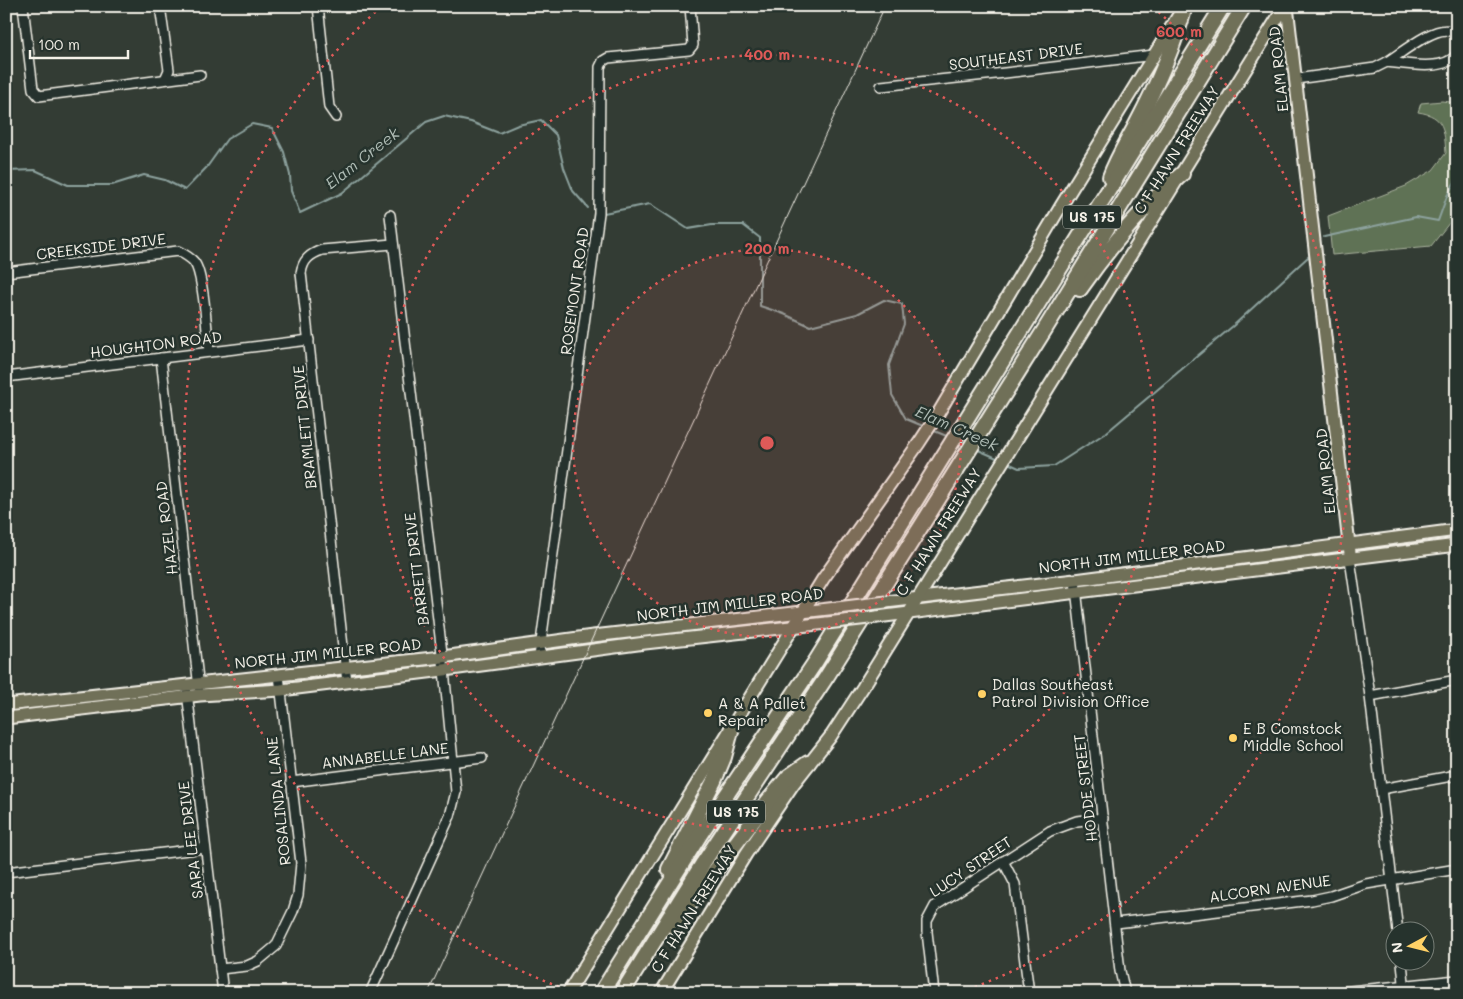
<svg xmlns="http://www.w3.org/2000/svg" width="1463" height="999" viewBox="0 0 1463 999" font-family="Mali,sans-serif">
<style>
.green{fill:#5f7255;stroke:#aab29e}
.lines{fill:none;stroke-linecap:round;stroke-linejoin:round}
.stream{stroke:#8da29e;stroke-width:2}
.minor-casing{stroke:#f4f1e8;stroke-width:12}
.major-casing{stroke:#f4f1e8;stroke-width:15}
.highway-casing{stroke:#f4f1e8;stroke-width:18}
.minor{stroke:#26332d;stroke-width:9}
.major{stroke:#706f59;stroke-width:11}
.highway{stroke:#706f59;stroke-width:14}
.tram{stroke:#f4f1e8;stroke-width:1}
.major-bridge-casing{stroke:#f4f1e8;stroke-width:15;stroke-linecap:butt}
.major-bridge{stroke:#706f59;stroke-width:11}
.ring{fill:none;stroke:#de5a58;stroke-width:2.5;stroke-dasharray:2.5 5}
.poi-dot{fill:#ffd166;stroke:#26332d;stroke-width:2}
.labels{text-anchor:middle;stroke-width:5;stroke-linejoin:round;paint-order:stroke}
.shield{fill:#26332d;stroke:#b6b8b0;stroke-width:1}
.shield-label{font-size:14px;font-weight:bold;fill:#f4f1e8}
.street-label{font-size:15px;fill:#f4f1e8;stroke:#26332d}
.poi-label{font-size:15px;fill:#f4f1e8;stroke:#26332d;text-anchor:start}
.water-label{font-size:16px;font-style:italic;fill:#b0bdb6;stroke:#26332d}
.centre{fill:#de5a58;stroke:#26332d;stroke-width:2.5}
.ring-label{font-size:15px;text-anchor:middle;font-weight:bold;fill:#de5a58;stroke:#26332d;stroke-width:5;stroke-linejoin:round;paint-order:stroke}
</style>
<rect width="100%" height="100%" fill="#333c34"/>
<filter id="ink" filterUnits="userSpaceOnUse"><feTurbulence type="fractalNoise" baseFrequency=".02" numOctaves="2"/><feDisplacementMap in="SourceGraphic" scale="10" xChannelSelector="R" yChannelSelector="G"/><feConvolveMatrix kernelMatrix="1 2 1 2 8 2 1 2 1" color-interpolation-filters="sRGB"/></filter>
<g filter="url(#ink)">
<!-- green -->
<path class="green" d="M1442,101L1457,103V213L1431,246L1332,255L1328,216L1406,186L1433,170L1446,153C1444,130 1445,116 1418,112L1421,103Z"/>
<g class="lines">
<!-- stream -->
<g class="stream">
<polyline points="6,171 35,170 68,185 112,185 144,175 165,180 185,190 207,167 227,139 252,124 272,128 284,152 290,175 291,191 300,213 342,193 426,122 444,116 471,122 499,133 518,125 541,120 556,135 564,168 573,191 588,208"/>
<polyline points="604,213 650,204 688,229 712,225 743,225 760,238 760,306 784,314 810,326 857,314 884,300 902,304 904,324 889,365 892,395 906,419 923,426"/>
<polyline points="1324,237 1416,217 1438,221 1447,196 1457,178"/>
<polyline points="932,430 949,437"/>
<polyline points="976,449 999,459"/>
<polyline points="1008,463 1019,468 1054,466 1107,432 1233,326 1308,257"/>
</g>
<defs>
<g id="minor">
<polyline points="23,6 33,89 39,96 200,75"/>
<polyline points="160,6 169,70 165,79"/>
<polyline points="318,6 329,107 336,117"/>
<path d="M1457,36C1455,34 1453,32 1450,31C1435,25 1400,54 1387,62C1406,64 1445,72 1457,54"/>
<polyline points="1296,79 1375,68 1387,62"/>
<polyline points="881,86 1005,73 1154,55"/>
<path d="M6,272L178,251C184,254 190,257 194,262C204,274 207,334 209,352"/>
<polyline points="161,358 199,688"/>
<polyline points="6,377 309,340"/>
<polyline points="1350,559 1370,696 1398,932"/>
<polyline points="1075,580 1120,971 1125,993"/>
<polyline points="539,657 599,213 600,67 603,61 608,58 689,50 693,45 690,6"/>
<path d="M347,682L301,273C303,260 310,254 322,250L393,244"/>
<polyline points="187,692 223,993"/>
<polyline points="1370,696 1457,680"/>
<polyline points="291,782 482,758"/>
<polyline points="1381,789 1457,775"/>
<polyline points="1003,861 1015,884 1029,993"/>
<polyline points="6,872 205,848"/>
<polyline points="1116,923 1312,900 1331,896 1366,884 1457,869"/>
<polyline points="1402,962 1405,993"/>
<polyline points="220,969 247,966 258,961 276,946 293,911 298,895 301,863 279,675"/>
<polyline points="370,993 450,816 456,792 444,670 390,215"/>
<polyline points="934,993 927,932 927,921 935,906 1050,831 1077,821 1103,818"/>
<polyline points="1331,993 1457,980"/>
</g>
<g id="major">
<polyline points="1287,6 1350,553"/>
<polyline points="886,602 1075,580 1457,530"/>
<polyline points="877,617 1457,545"/>
<polyline points="6,705 442,657 593,636 837,608"/>
<polyline points="6,718 200,695 281,690 444,670 645,643 827,623"/>
<polyline points="568,993 823,579 919,443 936,417 1061,206 1180,13"/>
<polyline points="661,993 746,854 794,783 831,736 863,687 1285,6"/>
</g>
<g id="highway">
<path d="M1110,177C1117,158 1127,142 1136,125C1156,87 1174,48 1185,6"/>
<path d="M1080,289C1110,246 1142,207 1182,174"/>
<polyline points="669,869 714,781 724,757 732,727"/>
<polyline points="673,926 768,801 788,777 808,763"/>
<polyline points="601,993 701,833 816,661 1223,6"/>
<polyline points="622,993 703,863 827,676 1045,329 1244,6"/>
</g>
</defs>
<!-- minor casing -->
<use href="#minor" class="minor-casing"/>
<!-- major casing -->
<use href="#major" class="major-casing"/>
<!-- highway casing -->
<use href="#highway" class="highway-casing"/>
<!-- minor -->
<use href="#minor" class="minor"/>
<!-- major -->
<use href="#major" class="major"/>
<!-- highway -->
<use href="#highway" class="highway"/>
<!-- tram -->
<polyline class="tram" points="428,993 885,6"/>
<defs>
<g id="major-bridge">
<polyline points="837,608 886,602"/>
<polyline points="827,623 877,617"/>
</g>
</defs>
<!-- major-bridge casing -->
<use href="#major-bridge" class="major-bridge-casing"/>
<!-- major-bridge -->
<use href="#major-bridge" class="major-bridge"/>
</g>
</g>
<!-- distance rings -->
<circle cx="767" cy="443" r="194" fill="#de5a58" fill-opacity=".12"/>
<g class="ring">
<circle cx="767" cy="443" r="194"/>
<circle cx="767" cy="443" r="388"/>
<path d="M573 992A582 582 0 0 1 381 7M1153 7A582 582 0 0 1 961 992"/>
</g>
<!-- markers -->
<g class="poi-dot">
<circle cx="982" cy="694" r="5"/>
<circle cx="708" cy="713" r="5"/>
<circle cx="1233" cy="738" r="5"/>
</g>
<g class="labels">
<!-- shield labels -->
<g class="shield">
<rect x="1063" y="205.5" width="58" height="23" rx="4"/>
<rect x="707" y="800.5" width="58" height="23" rx="4"/>
</g>
<g class="shield-label">
<text x="1092" y="222">US 175</text>
<text x="736" y="817">US 175</text>
</g>
<!-- street labels -->
<g class="street-label">
<text transform="translate(1016 57) rotate(-7)" y="5">SOUTHEAST DRIVE</text>
<text transform="translate(1279 69) rotate(-96)" y="5">ELAM ROAD</text>
<text transform="translate(1177 150) rotate(-58)" y="5">C F HAWN FREEWAY</text>
<text transform="translate(101 247) rotate(-7)" y="5">CREEKSIDE DRIVE</text>
<text transform="translate(575 291) rotate(-82)" y="5">ROSEMONT ROAD</text>
<text transform="translate(156 345) rotate(-7)" y="5">HOUGHTON ROAD</text>
<text transform="translate(305 427) rotate(-96)" y="5">BRAMLETT DRIVE</text>
<text transform="translate(1326 471) rotate(-96)" y="5">ELAM ROAD</text>
<text transform="translate(167 528) rotate(-97)" y="5">HAZEL ROAD</text>
<text transform="translate(939 532) rotate(-58)" y="5">C F HAWN FREEWAY</text>
<text transform="translate(1132 557) rotate(-7)" y="5">NORTH JIM MILLER ROAD</text>
<text transform="translate(417 569) rotate(-97)" y="5">BARRETT DRIVE</text>
<text transform="translate(730 605) rotate(-7)" y="5">NORTH JIM MILLER ROAD</text>
<text transform="translate(328 654) rotate(-6)" y="5">NORTH JIM MILLER ROAD</text>
<text transform="translate(385 756) rotate(-7)" y="5">ANNABELLE LANE</text>
<text transform="translate(1086 788) rotate(-97)" y="5">HODDE STREET</text>
<text transform="translate(279 801) rotate(-96)" y="5">ROSALINDA LANE</text>
<text transform="translate(191 840) rotate(-97)" y="5">SARA LEE DRIVE</text>
<text transform="translate(971 867) rotate(-34)" y="5">LUCY STREET</text>
<text transform="translate(1270 889) rotate(-8)" y="5">ALCORN AVENUE</text>
<text transform="translate(694 909) rotate(-58)" y="5">C F HAWN FREEWAY</text>
</g>
<!-- poi labels -->
<g class="poi-label">
<text x="992" y="690">Dallas Southeast<tspan x="992" dy="17">Patrol Division Office</tspan></text>
<text x="718" y="709">A &amp; A Pallet<tspan x="718" dy="17">Repair</tspan></text>
<text x="1243" y="734">E B Comstock<tspan x="1243" dy="17">Middle School</tspan></text>
</g>
<!-- water labels -->
<g class="water-label">
<text transform="translate(362 158) rotate(-38)" y="6">Elam Creek</text>
<text transform="translate(957 428) rotate(24)" y="6">Elam Creek</text>
</g>
</g>
<circle cx="767" cy="443" r="8" class="centre"/>
<g class="ring-label">
<text x="1179" y="37">600 m</text>
<text x="767" y="60">400 m</text>
<text x="767" y="254">200 m</text>
</g>
<!-- margin -->
<rect width="1463" height="999" fill="none" stroke="#26332d" stroke-width="25"/>
<rect x="12" y="12" width="1438" height="974" fill="none" stroke="#f4f1e8" stroke-width="2" filter="url(#ink)"/>
<!-- north arrow -->
<g transform="translate(1410 946) rotate(263)"><circle r="24" fill="#26332d" stroke="#787f78"/>
<path d="M0-4L9 19L0 12L-9 19Z" fill="#ffd166"/>
<text y="-8" font-size="14" font-weight="bold" text-anchor="middle" fill="#f4f1e8">N</text>
</g>
<!-- scale -->
<path d="M30 50v8h98v-8" fill="none" stroke="#f4f1e8" stroke-width="2.5"/>
<text x="38" y="50" font-size="15" fill="#f4f1e8" stroke="#26332d" stroke-width="4" paint-order="stroke">100 m</text>
</svg>
